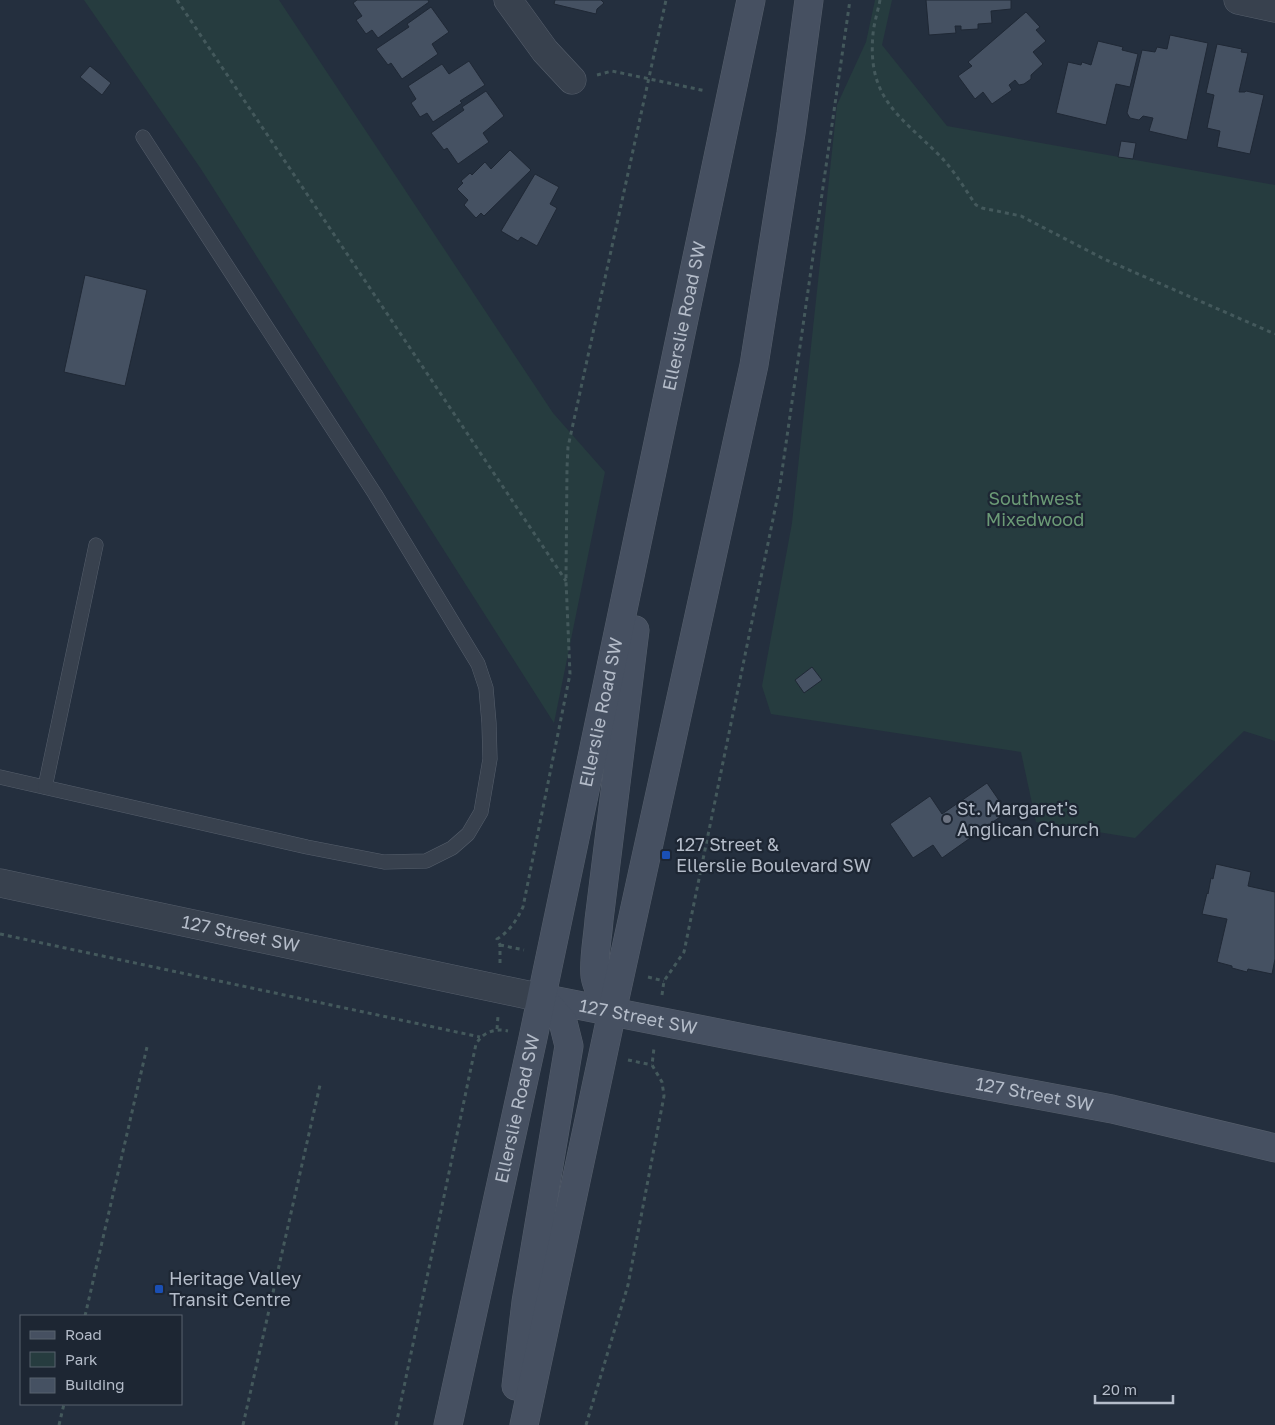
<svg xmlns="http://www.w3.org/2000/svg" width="1275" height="1425" viewBox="0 0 1275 1425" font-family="'Golos Text',sans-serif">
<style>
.green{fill:#263c3f}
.building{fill:#455162;stroke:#1f2835}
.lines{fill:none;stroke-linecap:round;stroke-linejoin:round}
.lane-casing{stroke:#565f6c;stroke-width:15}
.street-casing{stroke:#565f6c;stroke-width:29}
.secondary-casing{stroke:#565f6c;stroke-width:29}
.path{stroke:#44595c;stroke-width:3;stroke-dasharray:4 4;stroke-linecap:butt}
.lane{stroke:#38414e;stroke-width:14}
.street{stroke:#38414e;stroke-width:28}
.secondary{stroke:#465061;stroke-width:28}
.worship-dot{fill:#6b7280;stroke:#1d2633;stroke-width:2}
.transit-dot{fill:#1a4fb4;stroke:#1d2633;stroke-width:2}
.labels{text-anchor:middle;stroke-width:4.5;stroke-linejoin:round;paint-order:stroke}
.street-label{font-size:18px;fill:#b4bcc9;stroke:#1d2633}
.park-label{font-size:18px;fill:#6b9a76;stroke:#1d2633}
.poi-label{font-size:18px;fill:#b4bcc9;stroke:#1d2633;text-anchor:start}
</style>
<rect width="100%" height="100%" fill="#242f3e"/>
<!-- green -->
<g class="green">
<polygon points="84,0 279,0 553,413 605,472 554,723 201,169"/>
<polygon points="875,0 892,0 882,45 947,126 1275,185 1275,741 1244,731 1135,838 1036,822 1021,752 771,714 762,686 792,523 837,105 866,42"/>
</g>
<!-- building -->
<g class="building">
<polygon points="357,0 428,0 429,2 378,38 372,30 366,34 356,20 362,16 353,3"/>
<polygon points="555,0 601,0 604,3 597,9 596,14 554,4"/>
<polygon points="926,0 1011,0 1011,9 991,11 992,23 978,24 978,29 961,30 961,26 955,26 956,33 929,35"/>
<polygon points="431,7 449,32 432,44 438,54 402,79 391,63 388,65 376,49 409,27 407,24"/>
<polygon points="1026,12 1040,27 1036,30 1046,41 1033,52 1043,64 1031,75 1031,79 1024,84 1019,85 1015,80 1009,85 1012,90 992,104 983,92 975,99 958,76 972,66 968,62"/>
<polygon points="1170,35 1208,43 1187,140 1149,131 1153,118 1143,116 1139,120 1130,118 1127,113 1142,50 1155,52 1157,47 1167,49"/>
<polygon points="1098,41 1123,47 1122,50 1138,54 1130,87 1116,84 1106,125 1056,113 1068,62 1081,65 1082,62 1091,65"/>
<polygon points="1217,44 1242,49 1241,52 1248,53 1239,92 1245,92 1246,91 1264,95 1250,154 1217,147 1220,131 1207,128 1214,95 1206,93"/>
<polygon points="469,61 485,85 460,101 462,103 433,122 427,113 420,117 411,103 416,99 408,86 442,64 449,74"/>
<polygon points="90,66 111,83 102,95 80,77"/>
<polygon points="486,91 504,116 483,133 489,142 458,164 447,148 444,150 431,133 464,110 462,107"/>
<polygon points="1121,141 1136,143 1133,159 1118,157"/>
<polygon points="510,150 531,170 484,216 481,213 476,218 464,205 468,200 457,189 463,183 461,181 470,173 472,175 485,162 491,169"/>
<polygon points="535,174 559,187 550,204 557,208 537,246 521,237 518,241 501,231"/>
<polygon points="85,275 147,290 125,386 64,372"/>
<polygon points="812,667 822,680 804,693 795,680"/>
<polygon points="987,783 1007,812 942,858 933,845 913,858 890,824 930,796 942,814"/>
<polygon points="1216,864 1251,872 1248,886 1275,892 1275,959 1272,974 1248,969 1247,972 1232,968 1232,966 1217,962 1227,919 1202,914 1207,893 1208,894 1211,878 1213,879"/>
</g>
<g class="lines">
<defs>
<g id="lane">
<polyline points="0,777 307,847 384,862 426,861 452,848 468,834 481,812 490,759 489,723 486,688 478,664 375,494 143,137"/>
<polyline points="45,787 96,545"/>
</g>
<g id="street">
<polyline points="508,0 545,51 572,80"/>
<polyline points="1238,0 1275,8"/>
<path id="s1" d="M0,883L542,998"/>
</g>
<g id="secondary">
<path id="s2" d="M542,998L941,1077L1112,1109L1275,1148"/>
<path d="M612,1012C606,1002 597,989 595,976C593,961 598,936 599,920L635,630"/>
<polyline points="516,1386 526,1302 569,1046 563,1022 542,998"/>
<path id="s3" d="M448,1425L533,1038L751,0"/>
<polyline points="524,1425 612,1012 754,365 791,133 809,0"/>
</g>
</defs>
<!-- lane casing -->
<use href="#lane" class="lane-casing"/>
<!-- street casing -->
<use href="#street" class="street-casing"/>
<!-- secondary casing -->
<use href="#secondary" class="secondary-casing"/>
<!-- path -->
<g class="path">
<polyline points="177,0 566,581"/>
<path d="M880,0C878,11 874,23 873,34C867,98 899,115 939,155C954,170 964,188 976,205L982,208L1021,216L1104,259L1275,334"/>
<polyline points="597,75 612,71 706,91"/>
<polyline points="0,934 480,1037"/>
<polyline points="500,945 524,950"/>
<path d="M500,963V945L497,939C510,931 516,921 523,907L570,674L566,581L567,468L568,447L666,0"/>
<polyline points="648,977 664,981"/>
<polyline points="662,995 664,981 684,952 780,485 850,0"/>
<polyline points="497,1029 498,1016"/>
<polyline points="628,1060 652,1065"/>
<polyline points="85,1316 147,1047"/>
<polyline points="59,1425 64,1404"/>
<polyline points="243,1425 320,1085"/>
<path d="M396,1425L476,1044C483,1032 495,1028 508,1031"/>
<polyline points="586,1425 628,1285 664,1096 662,1082 652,1065 654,1048"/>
</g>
<!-- lane -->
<use href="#lane" class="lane"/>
<!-- street -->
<use href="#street" class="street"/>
<!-- secondary -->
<use href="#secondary" class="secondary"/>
</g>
<!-- markers -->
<circle class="worship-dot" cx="947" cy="819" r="5"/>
<g class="transit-dot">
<rect x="661" y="850" width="10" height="10" rx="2.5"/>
<rect x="154" y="1284" width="10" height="10" rx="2.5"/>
</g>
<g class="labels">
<!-- street labels -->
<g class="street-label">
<text dy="6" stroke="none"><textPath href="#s3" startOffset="1134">Ellerslie Road SW</textPath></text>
<text dy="6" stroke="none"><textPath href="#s3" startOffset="729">Ellerslie Road SW</textPath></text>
<text dy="6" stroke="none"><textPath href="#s1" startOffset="246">127 Street SW</textPath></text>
<text dy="6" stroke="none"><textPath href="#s2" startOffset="98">127 Street SW</textPath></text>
<text dy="6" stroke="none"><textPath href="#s2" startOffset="502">127 Street SW</textPath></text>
<text dy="6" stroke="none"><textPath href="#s3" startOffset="324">Ellerslie Road SW</textPath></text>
</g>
<!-- park labels -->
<g class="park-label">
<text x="1035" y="505">Southwest<tspan x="1035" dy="21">Mixedwood</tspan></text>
</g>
<!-- poi labels -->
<g class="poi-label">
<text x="957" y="815">St. Margaret's<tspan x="957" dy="21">Anglican Church</tspan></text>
<text x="676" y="851">127 Street &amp;<tspan x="676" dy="21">Ellerslie Boulevard SW</tspan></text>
<text x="169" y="1285">Heritage Valley<tspan x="169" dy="21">Transit Centre</tspan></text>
</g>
</g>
<!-- legend -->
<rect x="20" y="1315" width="162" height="90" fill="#1d2633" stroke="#59626f"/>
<rect x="30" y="1331" width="25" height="8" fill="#465061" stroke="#59626f"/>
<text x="65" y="1340" font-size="15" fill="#b4bcc9">Road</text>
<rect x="30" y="1352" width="25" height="15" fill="#263c3f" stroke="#59626f"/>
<text x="65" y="1365" font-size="15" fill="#b4bcc9">Park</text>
<rect x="30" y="1378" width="25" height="15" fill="#455162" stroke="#59626f"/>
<text x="65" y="1390" font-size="15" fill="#b4bcc9">Building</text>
<!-- scale -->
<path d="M1095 1395v8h78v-8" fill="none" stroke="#b4bcc9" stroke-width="2.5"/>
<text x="1102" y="1395" font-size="15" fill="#b4bcc9" stroke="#1d2633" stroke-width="4" paint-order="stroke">20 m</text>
</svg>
